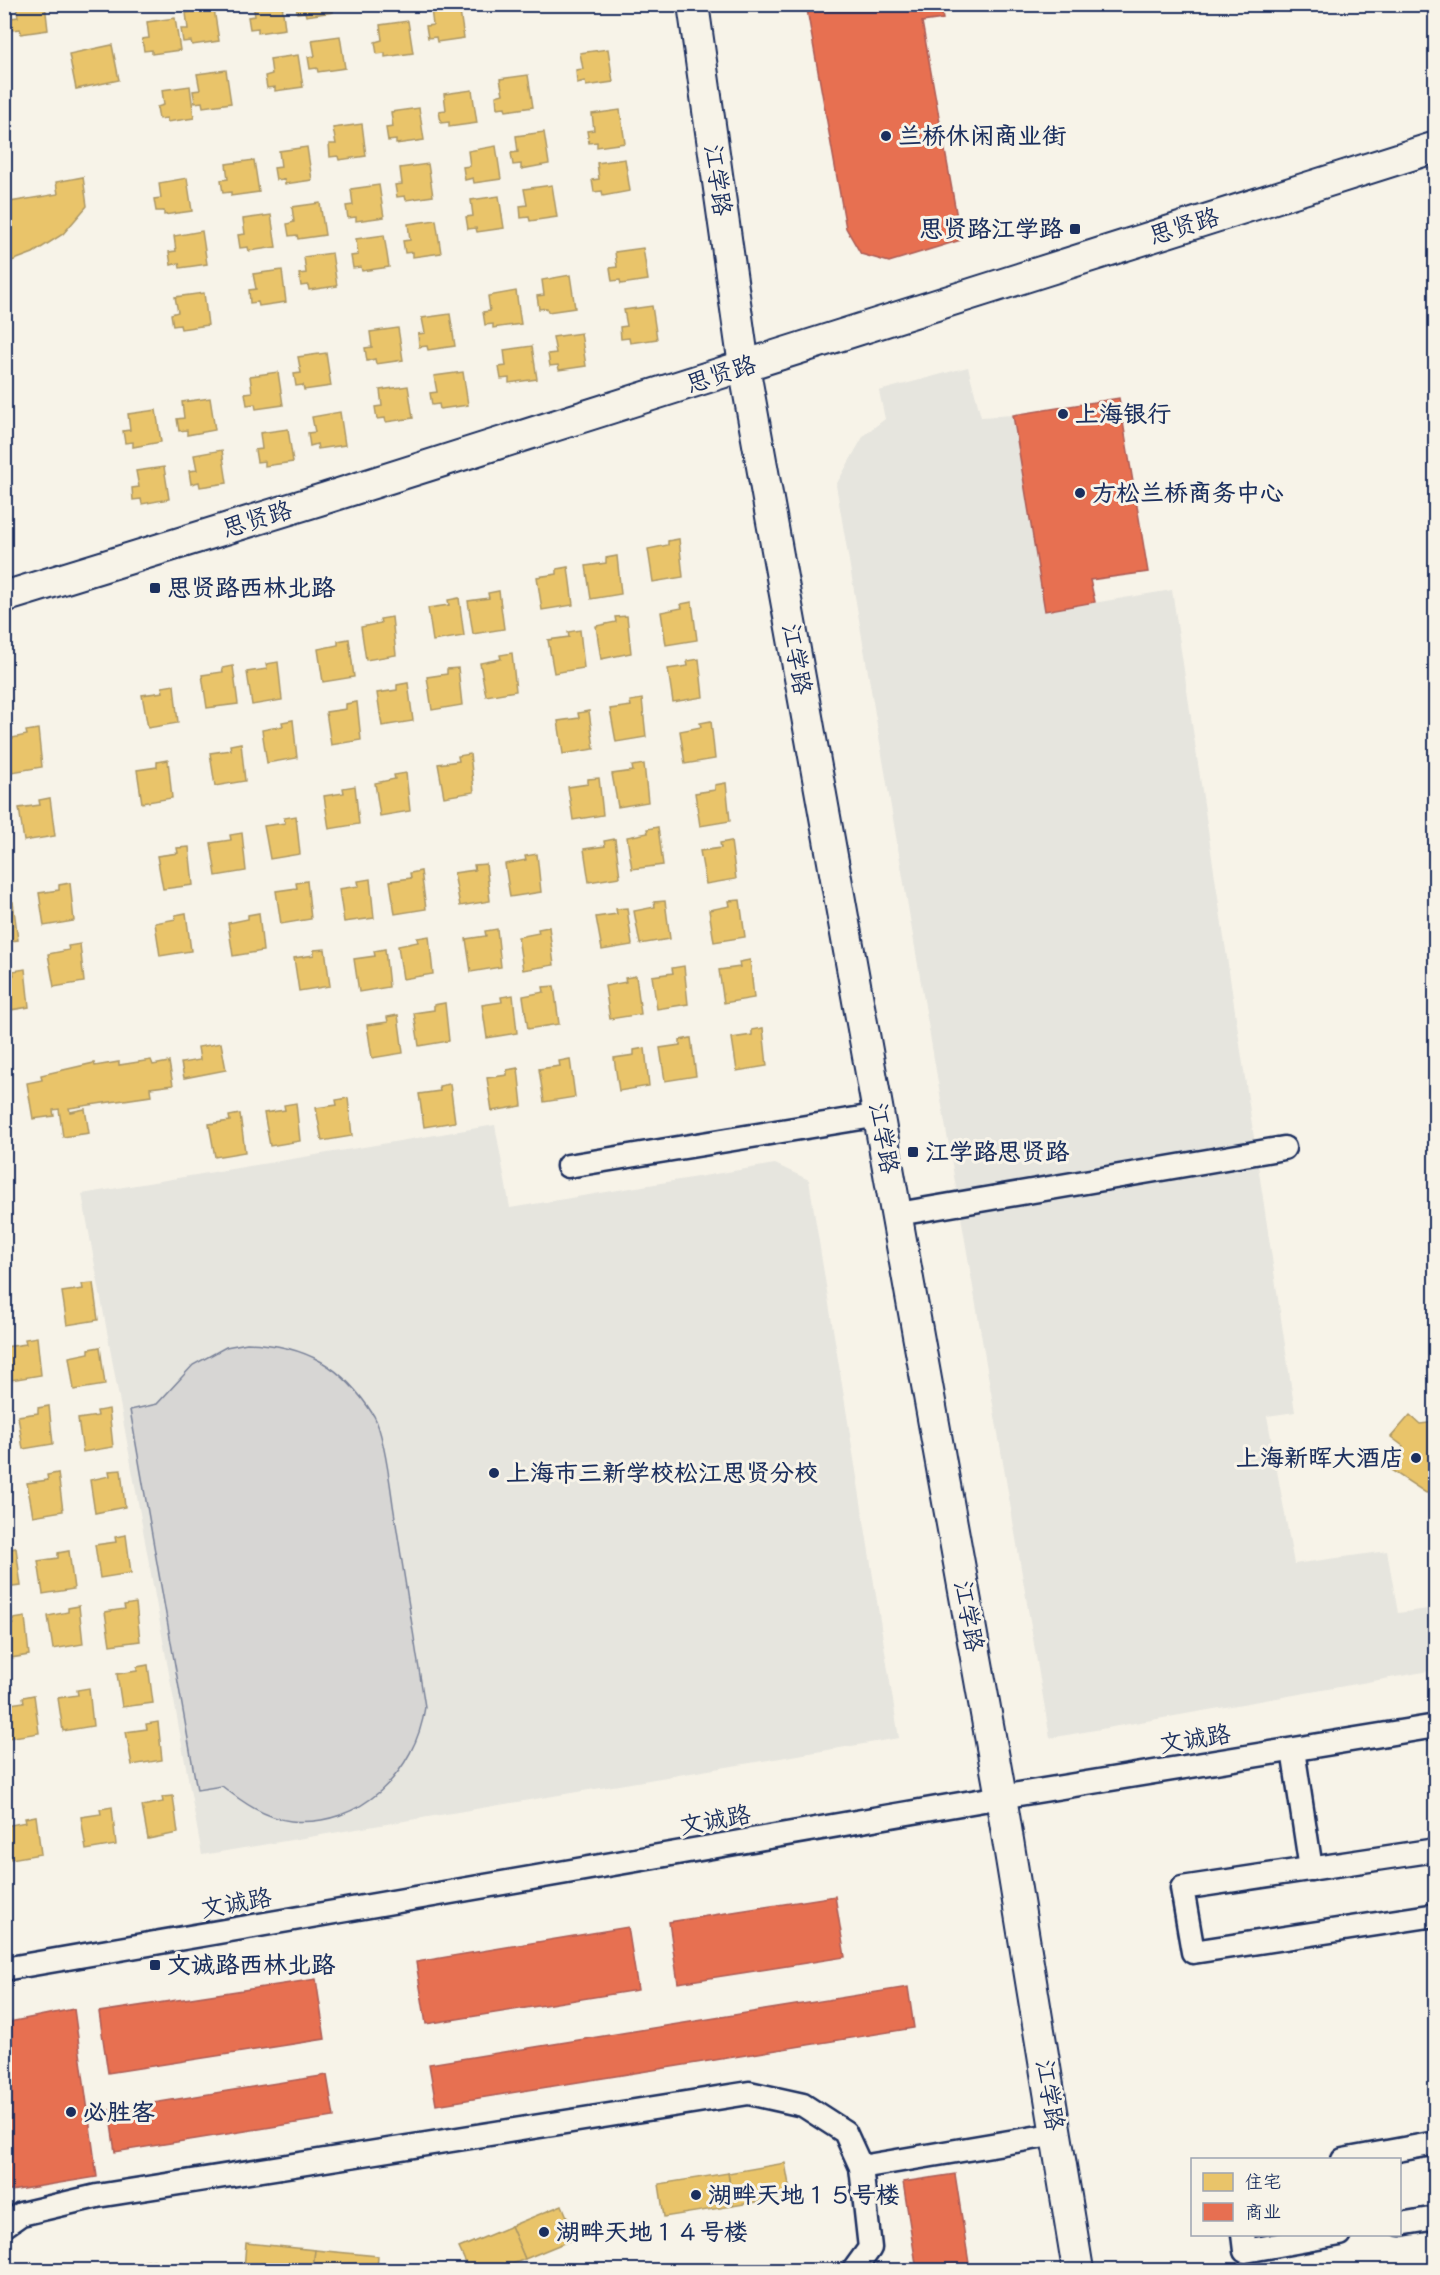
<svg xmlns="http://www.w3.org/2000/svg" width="1440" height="2275" viewBox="0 0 1440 2275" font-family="Mynerve,'LXGW WenKai TC',sans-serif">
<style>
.built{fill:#e6e5de}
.green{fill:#d7d6d4;stroke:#798299;stroke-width:1.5}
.homes{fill:#e9c46a;stroke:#ab9766;stroke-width:1.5}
.shops{fill:#e76f51;stroke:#aa5c55;stroke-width:1.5}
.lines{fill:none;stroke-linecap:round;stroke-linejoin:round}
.minor-casing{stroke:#1b2f5e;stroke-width:27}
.major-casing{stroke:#1b2f5e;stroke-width:34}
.minor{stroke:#f7f3e8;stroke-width:22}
.major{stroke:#f7f3e8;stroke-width:30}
.poi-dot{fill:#1b2f5e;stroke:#f7f3e8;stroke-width:2}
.labels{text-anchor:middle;stroke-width:6;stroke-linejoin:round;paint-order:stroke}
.poi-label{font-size:24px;font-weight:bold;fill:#1b2f5e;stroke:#f7f3e8;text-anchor:start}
.street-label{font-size:24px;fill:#1b2f5e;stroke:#f7f3e8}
</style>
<rect width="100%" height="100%" fill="#f7f3e8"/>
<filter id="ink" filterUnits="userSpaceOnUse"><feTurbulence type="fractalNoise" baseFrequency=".0167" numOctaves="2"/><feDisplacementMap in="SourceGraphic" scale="12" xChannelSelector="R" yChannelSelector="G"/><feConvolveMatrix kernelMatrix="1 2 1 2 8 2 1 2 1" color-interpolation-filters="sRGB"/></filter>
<g filter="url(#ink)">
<!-- built -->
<g class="built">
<polygon points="968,367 981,417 1013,415 1045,611 1172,590 1295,1412 1267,1416 1294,1564 1387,1551 1398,1613 1435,1608 1435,1670 1050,1738 836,485 864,435 885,419 879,391"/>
<polygon points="495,1125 510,1208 775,1164 809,1180 899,1738 202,1855 82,1194"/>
</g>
<!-- green -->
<path class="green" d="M247,1343C306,1345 343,1366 374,1416C384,1434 390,1483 393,1505C404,1572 414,1640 425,1707C416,1772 360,1828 291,1821C265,1818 242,1802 222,1786L197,1790L130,1410L157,1404L193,1365L226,1347Z"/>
<!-- homes -->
<g class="homes">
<polygon points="16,4 45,4 48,30 21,34 20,29 12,30 11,18 18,17"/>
<polygon points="253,4 282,4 285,29 258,33 258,28 250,29 248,17 255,16"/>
<polygon points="296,4 332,4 333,12 306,16 305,12 297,13"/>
<polygon points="459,5 464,38 437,42 436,37 428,38 426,26 433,25 431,9"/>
<polygon points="214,9 219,41 192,45 191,41 183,42 181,29 188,29 186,13"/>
<polygon points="175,18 180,50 152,54 152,50 144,51 142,39 149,38 147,22"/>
<polygon points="408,21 413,53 385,57 385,53 377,54 375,42 382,40 380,25"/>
<polygon points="340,36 345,68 318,72 317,68 310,69 308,57 315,56 312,40"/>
<polygon points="112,45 119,80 76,89 69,54"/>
<polygon points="608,49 613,82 586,86 585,81 577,83 576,70 583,69 580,53"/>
<polygon points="298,55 303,87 275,91 275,87 267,88 265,76 272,74 270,59"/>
<polygon points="226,70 231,103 203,107 202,102 195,103 193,91 200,90 197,74"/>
<polygon points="528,75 533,107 506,111 505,107 497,108 496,96 503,94 500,79"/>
<polygon points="190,86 194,118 167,122 167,118 159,119 157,107 164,105 162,90"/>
<polygon points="472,90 477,123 449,127 449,122 441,123 439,111 446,110 444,94"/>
<polygon points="419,108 424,140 396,144 396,140 388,141 386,128 393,127 391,112"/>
<polygon points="620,110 625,143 597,147 597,142 589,143 587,131 594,130 592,114"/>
<polygon points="362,124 366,156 339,160 338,156 330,157 329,144 336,144 333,128"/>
<polygon points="544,132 549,164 521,169 521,164 513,165 511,153 518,152 516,136"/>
<polygon points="496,146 501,179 474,183 473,178 465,180 463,167 470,166 468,151"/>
<polygon points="307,147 312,180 285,184 284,179 276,180 274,168 281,167 279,151"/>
<polygon points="625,159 630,191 603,196 602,191 594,192 592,180 599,179 597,163"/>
<polygon points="254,160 259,192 231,196 231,192 223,193 221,180 228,179 226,164"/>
<polygon points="428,164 433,196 406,200 405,196 397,197 395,185 402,184 400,168"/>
<polygon points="83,177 87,206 63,234 33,253 4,264 4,203 58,194 56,182"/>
<polygon points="187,178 192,211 164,215 164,211 156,211 154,199 161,198 159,183"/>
<polygon points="379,185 384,217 356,221 356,217 348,218 346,206 353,205 351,189"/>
<polygon points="552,185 557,217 530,221 529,217 521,218 520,206 527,205 524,189"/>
<polygon points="499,196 504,228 477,232 476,228 468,229 466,217 473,216 471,200"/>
<polygon points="320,203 325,235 298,239 297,235 289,236 287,224 294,222 292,207"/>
<polygon points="271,215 276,247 249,251 248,247 240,248 238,235 245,234 243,219"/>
<polygon points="436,220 441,253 413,257 413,252 405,253 403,241 410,240 408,224"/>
<polygon points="202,231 207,264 180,268 179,263 171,265 169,252 176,251 174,236"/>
<polygon points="384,235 389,267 362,271 361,267 353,268 351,256 358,255 356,239"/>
<polygon points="643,248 648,280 621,284 620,280 612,281 610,268 617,267 615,252"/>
<polygon points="332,253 337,286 309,290 308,285 301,286 299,274 306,273 304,257"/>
<polygon points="282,270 286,302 259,306 258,302 250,303 249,290 256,289 253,274"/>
<polygon points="570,275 575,308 548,312 547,308 539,309 537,296 544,295 542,280"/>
<polygon points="516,291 521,324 493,328 493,324 485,325 483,312 490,311 488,296"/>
<polygon points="204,293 208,325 181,329 180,325 173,326 171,314 178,312 175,297"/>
<polygon points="652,306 657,339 630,343 629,338 621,339 620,327 627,326 624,310"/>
<polygon points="450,314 455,346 428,350 427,346 419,347 418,334 425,333 422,318"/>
<polygon points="398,328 403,360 376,364 375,359 367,361 365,348 372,347 370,332"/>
<polygon points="581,333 586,366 559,370 558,365 550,366 548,354 556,353 553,337"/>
<polygon points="532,346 537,379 509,383 509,378 501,379 499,367 506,366 504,350"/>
<polygon points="326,353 331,386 304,390 303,385 296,386 294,374 301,373 298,357"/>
<polygon points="278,372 283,405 256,409 255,404 247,405 245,393 252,392 250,376"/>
<polygon points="463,372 468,405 440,409 439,404 432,405 430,393 437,392 434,376"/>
<polygon points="408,386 413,418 386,422 385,418 377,419 375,407 382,406 380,390"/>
<polygon points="210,398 215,430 187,435 187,430 179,431 177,419 184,418 182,402"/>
<polygon points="156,410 161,442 133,447 133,442 125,443 123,431 130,430 128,414"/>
<polygon points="340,412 345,445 318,449 317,444 310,446 308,433 315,432 312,417"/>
<polygon points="288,429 293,462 265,466 265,461 257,462 255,450 262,449 260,433"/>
<polygon points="222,450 227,483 200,487 199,482 191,484 189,471 197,470 194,455"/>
<polygon points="164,467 169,499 142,504 141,499 133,500 132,488 139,487 136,471"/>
<polygon points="679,539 683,577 653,582 648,549 668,545 668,541"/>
<polygon points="617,556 621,594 591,599 586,566 606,563 606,558"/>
<polygon points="568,567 573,605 542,610 537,577 557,574 557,569"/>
<polygon points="499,591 504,629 473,634 468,601 489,598 488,593"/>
<polygon points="459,598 464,636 433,641 428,608 449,605 448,600"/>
<polygon points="692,602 697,640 666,645 661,612 682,608 681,604"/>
<polygon points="627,616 631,653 601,659 596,626 616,622 615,617"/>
<polygon points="392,617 396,655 366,660 361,627 381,623 380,619"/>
<polygon points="580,630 584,668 554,673 548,640 569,637 568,632"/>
<polygon points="349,639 354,677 323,682 318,649 338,645 338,641"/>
<polygon points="512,653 516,691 486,696 480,663 501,659 500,655"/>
<polygon points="699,659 703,697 673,702 668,669 688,666 687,661"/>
<polygon points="278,662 282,700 252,705 247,672 267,669 266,664"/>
<polygon points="233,666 238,704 207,708 202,675 223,672 222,668"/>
<polygon points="458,668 462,705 432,710 427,677 447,674 447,669"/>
<polygon points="408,683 413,721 382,726 377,693 397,690 397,685"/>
<polygon points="174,685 178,723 148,728 142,695 163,692 162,687"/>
<polygon points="642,699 646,737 616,742 610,709 631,706 630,701"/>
<polygon points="357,702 361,740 331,745 326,712 346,709 346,704"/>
<polygon points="589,711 594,749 563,754 558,721 579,718 578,713"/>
<polygon points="293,720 297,758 267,763 262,730 283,726 282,722"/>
<polygon points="711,721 715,759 685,764 680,731 701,727 700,723"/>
<polygon points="38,729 42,767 12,772 7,739 27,735 26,731"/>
<polygon points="241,743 245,781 215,786 210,753 231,750 230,745"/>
<polygon points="470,754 474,792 444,797 438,764 459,761 458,756"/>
<polygon points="168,760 172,798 142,803 137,770 157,767 157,762"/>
<polygon points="644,764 648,802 618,807 612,774 633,771 632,766"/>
<polygon points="406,773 410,811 380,816 375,783 395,779 394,775"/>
<polygon points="599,778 603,815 573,820 568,787 588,784 588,779"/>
<polygon points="726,783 730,821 700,826 695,793 715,790 715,785"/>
<polygon points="355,786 359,824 329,829 324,796 344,793 343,788"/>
<polygon points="50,798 55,836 24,841 19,808 40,805 39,800"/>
<polygon points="296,816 300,854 270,859 264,826 285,823 284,818"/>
<polygon points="658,827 663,865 632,869 627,837 648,833 647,829"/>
<polygon points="242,833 246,871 216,876 211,843 231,840 230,835"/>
<polygon points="615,839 620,877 589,882 584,849 605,846 604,841"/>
<polygon points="731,841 736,879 706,884 700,851 721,848 720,843"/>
<polygon points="189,847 193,885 163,889 157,856 178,853 177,848"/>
<polygon points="537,854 541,892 510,897 505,864 526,860 525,856"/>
<polygon points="486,864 490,901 460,906 454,873 475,870 474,865"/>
<polygon points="421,871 426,909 395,914 390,881 411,878 410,873"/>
<polygon points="370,879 374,918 344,922 339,889 359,886 358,881"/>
<polygon points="307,881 311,919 281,924 276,891 297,888 296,883"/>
<polygon points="70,883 74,921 44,926 39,893 59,890 59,885"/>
<polygon points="740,900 745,937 714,942 709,910 730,906 729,901"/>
<polygon points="665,901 670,939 640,944 634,911 655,907 654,902"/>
<polygon points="13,902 18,940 4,942 4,904"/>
<polygon points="627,908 632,945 602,950 596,917 617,914 616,909"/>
<polygon points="186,913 191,951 160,956 155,923 176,919 175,915"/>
<polygon points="259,913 263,951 233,956 228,923 248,919 248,915"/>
<polygon points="549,927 554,965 523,970 518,937 539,933 538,929"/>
<polygon points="497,929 501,967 471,972 466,939 486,936 485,931"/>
<polygon points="429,936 433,974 403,979 398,946 418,942 417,938"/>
<polygon points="80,944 84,982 54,987 48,954 69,950 68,946"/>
<polygon points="325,949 330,986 299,991 294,958 314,955 314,950"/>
<polygon points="385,949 389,987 359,992 354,959 375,956 374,951"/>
<polygon points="750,960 754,998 724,1003 719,970 740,967 739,962"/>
<polygon points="684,966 688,1004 657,1009 652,976 673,973 672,968"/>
<polygon points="25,969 29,1007 4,1011 4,977 14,975 13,971"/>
<polygon points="636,976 641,1014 610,1019 605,986 626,982 625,978"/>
<polygon points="554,986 559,1024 528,1029 523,996 544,992 543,987"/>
<polygon points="513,995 517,1033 487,1038 482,1005 502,1002 501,997"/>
<polygon points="445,1003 449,1041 419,1046 414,1013 434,1010 434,1005"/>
<polygon points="398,1015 403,1053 372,1058 367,1025 388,1022 387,1017"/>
<polygon points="763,1028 767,1066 737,1071 732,1038 752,1035 752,1030"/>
<polygon points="691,1038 696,1076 665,1081 660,1048 680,1045 680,1040"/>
<polygon points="221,1043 226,1070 184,1078 181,1063 200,1060 198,1047"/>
<polygon points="645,1048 649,1086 619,1091 614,1058 634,1055 634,1050"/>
<polygon points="570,1059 575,1097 544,1102 539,1069 560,1066 559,1061"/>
<polygon points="151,1060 153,1065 169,1062 173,1085 150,1088 151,1096 69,1108 70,1112 85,1109 89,1133 63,1137 59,1109 53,1110 54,1116 33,1119 27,1083 42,1080 41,1075 94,1063 95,1066 119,1062 119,1065"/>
<polygon points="518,1068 522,1106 492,1111 487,1078 507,1075 507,1070"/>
<polygon points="450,1084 455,1122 424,1127 419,1094 440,1091 439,1086"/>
<polygon points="348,1098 352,1136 322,1141 316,1108 337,1105 336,1100"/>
<polygon points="296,1103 300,1141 270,1146 264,1113 285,1110 284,1105"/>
<polygon points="240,1114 245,1152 215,1157 209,1124 230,1121 229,1116"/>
<polygon points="93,1283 98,1320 67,1325 62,1292 83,1289 82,1284"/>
<polygon points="37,1337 41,1375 11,1380 5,1347 26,1344 25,1339"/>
<polygon points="100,1347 105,1385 74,1390 69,1357 89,1353 89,1349"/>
<polygon points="49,1406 53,1444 23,1449 18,1416 38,1413 38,1408"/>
<polygon points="109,1409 113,1447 83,1452 78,1419 98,1416 97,1411"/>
<polygon points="1410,1415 1420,1424 1436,1422 1436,1491 1426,1493 1391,1470 1403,1446 1391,1437"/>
<polygon points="121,1470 125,1507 95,1513 90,1480 110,1476 109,1471"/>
<polygon points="58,1473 63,1511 33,1516 27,1483 48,1480 47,1475"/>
<polygon points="126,1535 131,1573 100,1578 95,1545 116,1542 115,1537"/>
<polygon points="16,1548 21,1586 4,1588 5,1550"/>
<polygon points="69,1551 74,1589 43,1594 38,1561 58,1558 58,1553"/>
<polygon points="136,1603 140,1641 110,1645 105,1612 125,1609 124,1605"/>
<polygon points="79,1606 83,1644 53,1649 48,1616 68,1612 68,1608"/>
<polygon points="25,1617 29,1655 4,1659 4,1625 14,1624 13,1619"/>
<polygon points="148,1665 153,1703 122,1707 117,1674 137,1671 137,1667"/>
<polygon points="89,1688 93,1726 63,1731 58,1698 78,1695 77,1690"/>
<polygon points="34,1695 39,1733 8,1738 4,1705 24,1702 23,1697"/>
<polygon points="158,1722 162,1760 132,1765 126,1732 147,1729 146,1724"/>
<polygon points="173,1796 178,1833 148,1839 142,1806 163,1802 162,1797"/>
<polygon points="112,1807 116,1845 86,1850 81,1817 101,1814 100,1809"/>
<polygon points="36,1816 41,1854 11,1859 5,1826 26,1822 25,1818"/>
<polygon points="785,2163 791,2196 733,2206 728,2173"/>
<polygon points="728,2173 733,2206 664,2217 659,2184"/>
<polygon points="562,2205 576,2238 525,2259 511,2226"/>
<polygon points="511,2226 525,2259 498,2270 469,2270 459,2248"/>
<polygon points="246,2243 315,2250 313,2270 244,2270"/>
<polygon points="315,2250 378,2256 377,2270 313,2270"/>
<polygon points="154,2260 156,2270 93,2270"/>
</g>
<!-- shops -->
<g class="shops">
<polygon points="806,4 940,4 943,19 922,22 961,240 889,262 861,254 846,228"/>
<polygon points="1119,398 1148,572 1090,580 1095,602 1045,611 1013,415"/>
<polygon points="835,1896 845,1957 678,1983 669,1922"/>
<polygon points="628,1927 638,1990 426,2024 416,1962"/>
<polygon points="316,1979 325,2039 108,2073 99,2012"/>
<polygon points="908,1987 914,2028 436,2105 429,2064"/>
<polygon points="74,2009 97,2177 4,2192 4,2023"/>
<polygon points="327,2075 334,2117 115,2152 109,2110"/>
<polygon points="955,2174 970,2270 917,2270 903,2182"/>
</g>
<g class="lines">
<defs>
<g id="minor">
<polyline points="568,1166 880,1115"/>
<polyline points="898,1214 1284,1148"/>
<polyline points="1293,1750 1311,1869"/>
<polyline points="1436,1850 1182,1888 1193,1952 1436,1915"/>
<polyline points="4,1969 1001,1797 1436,1726"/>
<polyline points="1343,2160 1436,2143"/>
<polyline points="861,2167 1057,2134"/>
<polyline points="1400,2224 1436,2218"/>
<polyline points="4,2226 21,2214 97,2196 749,2093 803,2105 845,2132 861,2167 870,2248 854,2270"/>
<polyline points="1243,2234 1245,2251 1340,2234"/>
</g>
<g id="major">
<polyline points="693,4 744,366 1001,1797 1078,2270"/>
<polyline points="4,597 326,498 1436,147"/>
</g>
</defs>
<!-- minor casing -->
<use href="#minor" class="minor-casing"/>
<!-- major casing -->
<use href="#major" class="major-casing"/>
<!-- minor -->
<use href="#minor" class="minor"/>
<!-- major -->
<use href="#major" class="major"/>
</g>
</g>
<!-- markers -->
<g class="poi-dot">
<circle cx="886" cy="136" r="6"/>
<rect x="1069" y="223" width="12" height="12" rx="3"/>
<circle cx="1063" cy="414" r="6"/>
<circle cx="1080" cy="493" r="6"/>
<rect x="149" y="582" width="12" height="12" rx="3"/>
<rect x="907" y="1146" width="12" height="12" rx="3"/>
<circle cx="1416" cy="1458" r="6"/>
<circle cx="494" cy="1473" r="6"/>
<rect x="149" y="1959" width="12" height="12" rx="3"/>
<circle cx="71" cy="2112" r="6"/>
<circle cx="696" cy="2195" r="6"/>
<circle cx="544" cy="2232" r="6"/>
</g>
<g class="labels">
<!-- poi labels -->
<g class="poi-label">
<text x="898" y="144">兰桥休闲商业街</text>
<text x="1063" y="237" text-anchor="end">思贤路江学路</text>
<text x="1075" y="422">上海银行</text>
<text x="1092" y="501">方松兰桥商务中心</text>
<text x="167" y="596">思贤路西林北路</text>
<text x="925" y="1160">江学路思贤路</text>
<text x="1404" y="1466" text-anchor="end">上海新晖大酒店</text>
<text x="506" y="1481">上海市三新学校松江思贤分校</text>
<text x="167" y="1973">文诚路西林北路</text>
<text x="83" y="2120">必胜客</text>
<text x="708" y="2203">湖畔天地１５号楼</text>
<text x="556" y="2240">湖畔天地１４号楼</text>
</g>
<!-- street labels -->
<g class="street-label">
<text transform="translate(718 180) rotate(82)" y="8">江学路</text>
<text transform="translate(1184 226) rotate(-17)" y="8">思贤路</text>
<text transform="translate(721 374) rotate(-18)" y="8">思贤路</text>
<text transform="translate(257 519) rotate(-17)" y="8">思贤路</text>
<text transform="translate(797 659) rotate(80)" y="8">江学路</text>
<text transform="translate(884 1138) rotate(80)" y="8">江学路</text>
<text transform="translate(969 1616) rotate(80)" y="8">江学路</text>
<text transform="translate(1195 1739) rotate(-9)" y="8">文诚路</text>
<text transform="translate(715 1820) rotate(-10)" y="8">文诚路</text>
<text transform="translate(236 1903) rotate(-10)" y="8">文诚路</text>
<text transform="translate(1050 2095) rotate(81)" y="8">江学路</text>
</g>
</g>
<!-- margin -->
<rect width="1440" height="2275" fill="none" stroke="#f7f3e8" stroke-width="24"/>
<rect x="12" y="12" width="1416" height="2251" fill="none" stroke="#1b2f5e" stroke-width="2" filter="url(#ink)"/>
<!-- legend -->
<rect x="1191" y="2158" width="210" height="78" fill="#f7f3e8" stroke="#9fa5b1" stroke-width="1.5"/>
<rect x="1203" y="2173" width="30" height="18" fill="#e9c46a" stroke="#9fa5b1" stroke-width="1.5"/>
<text x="1245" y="2188" font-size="18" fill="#1b2f5e">住宅</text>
<rect x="1203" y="2203" width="30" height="18" fill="#e76f51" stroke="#9fa5b1" stroke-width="1.5"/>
<text x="1245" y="2218" font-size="18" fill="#1b2f5e">商业</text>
</svg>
